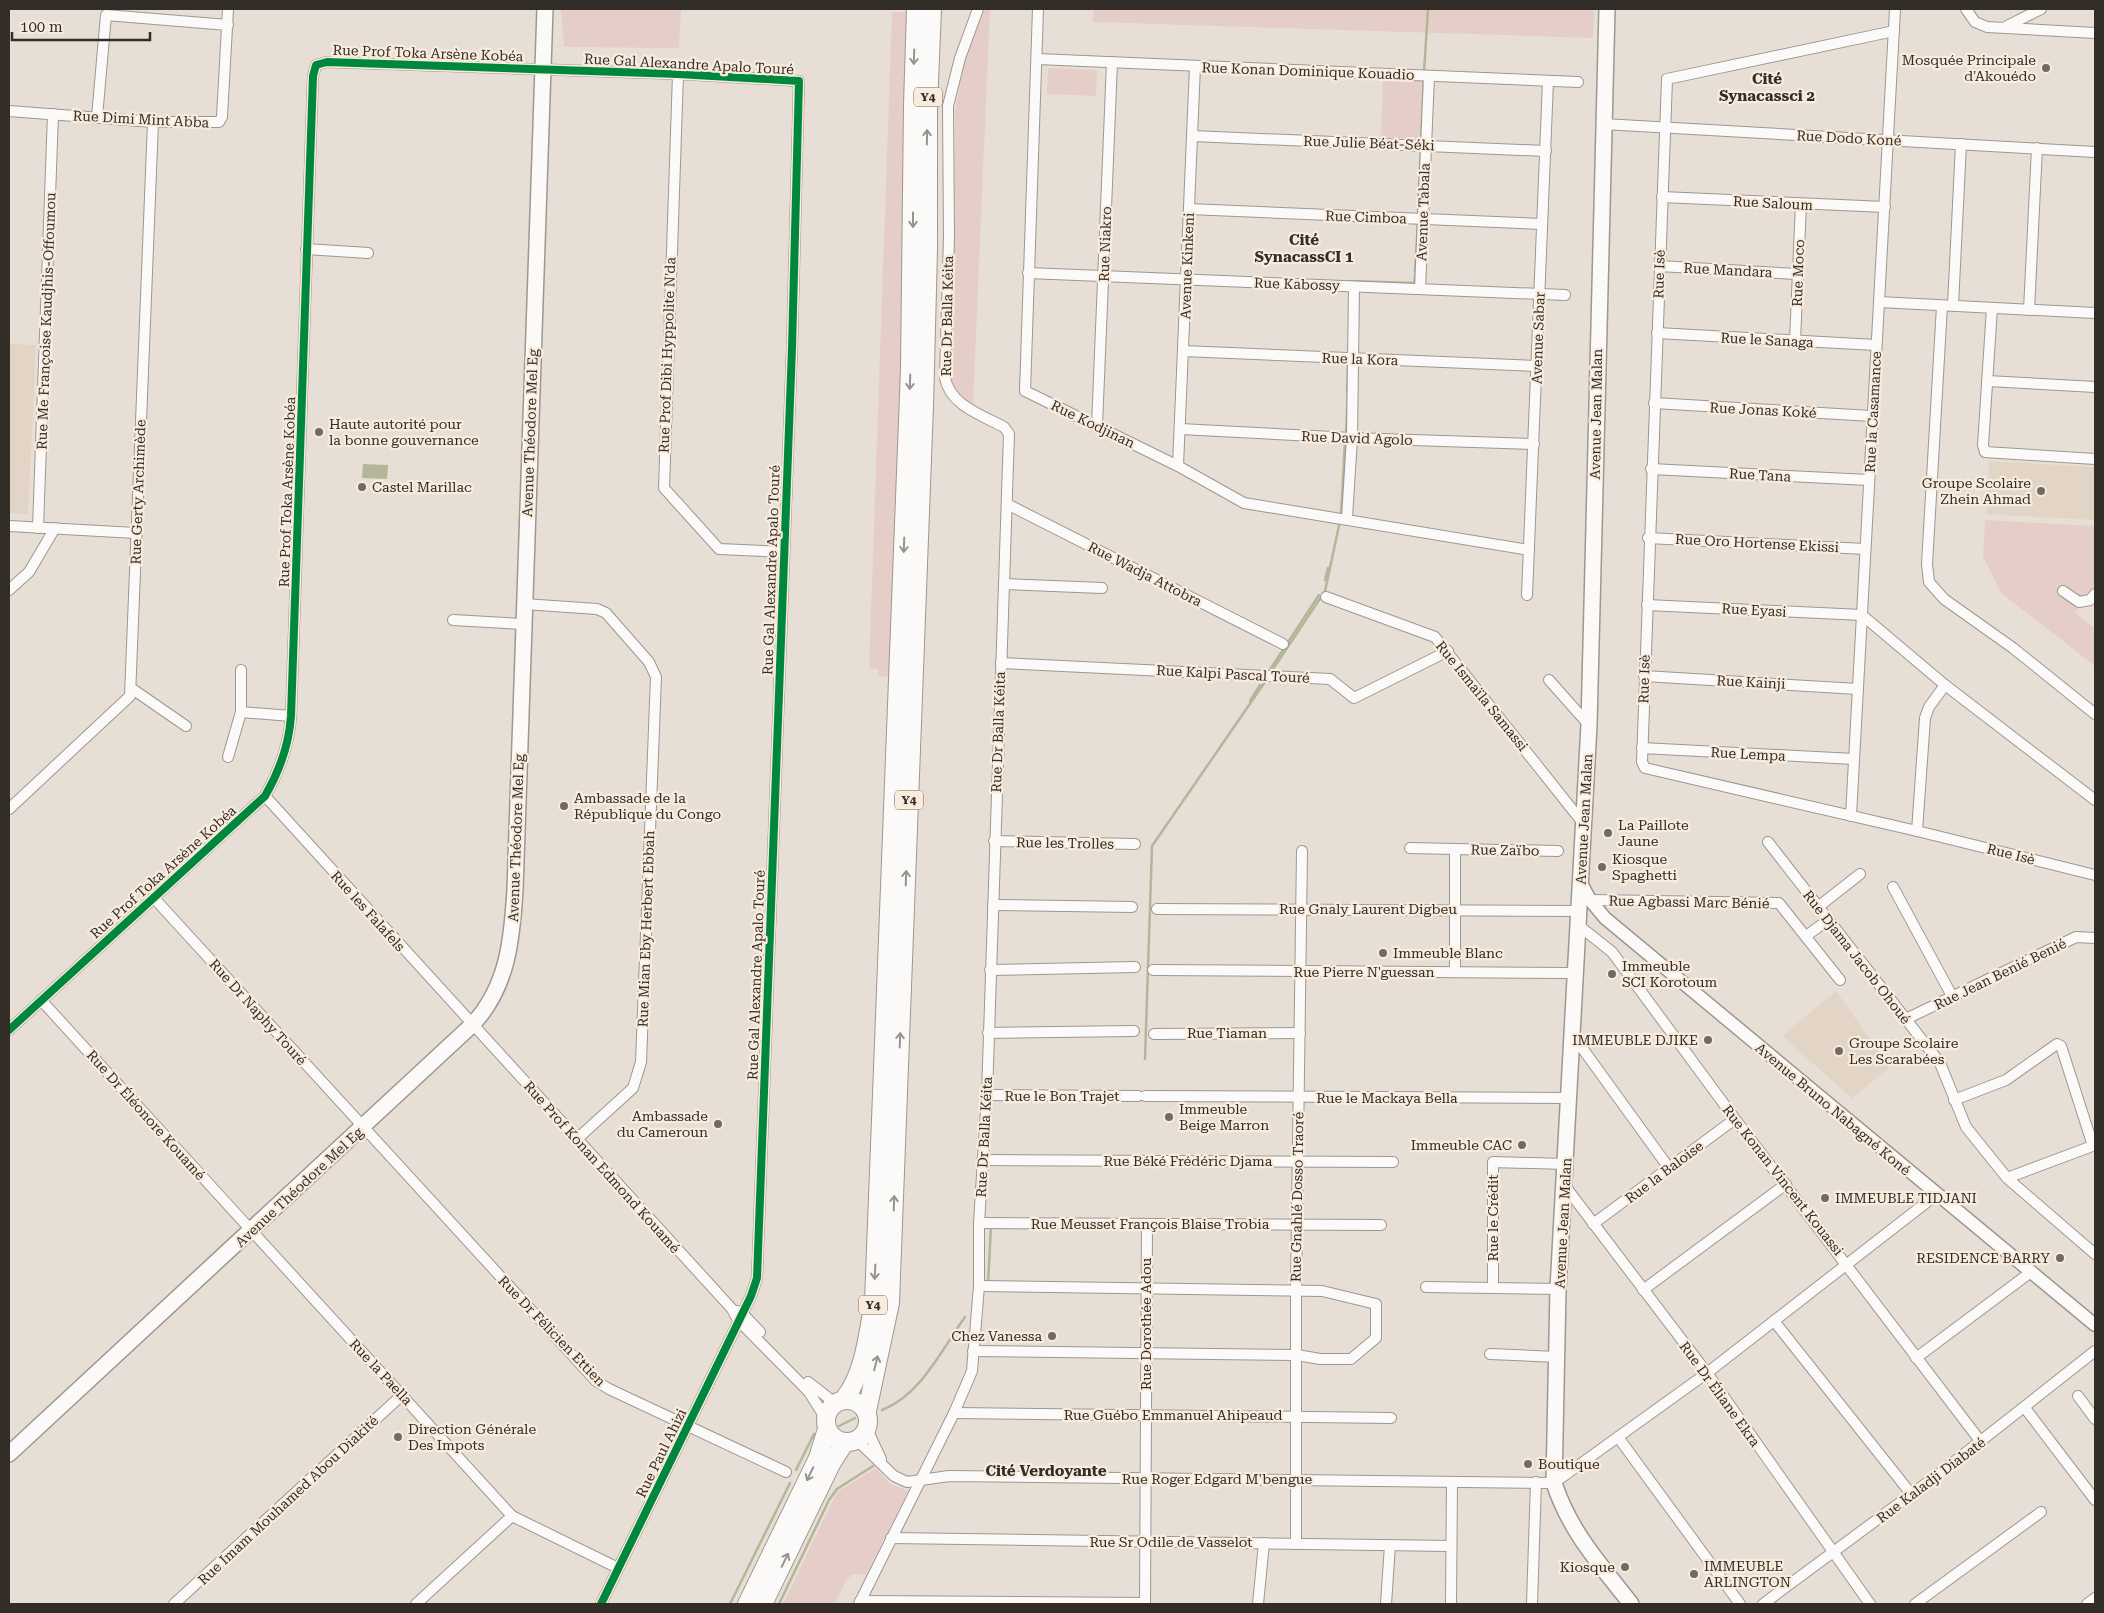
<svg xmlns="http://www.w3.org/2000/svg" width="2104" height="1613" viewBox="0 0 2104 1613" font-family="'Roboto Serif',serif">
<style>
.built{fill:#e2d5c5}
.green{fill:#e5cec8}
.water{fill:#b3b699}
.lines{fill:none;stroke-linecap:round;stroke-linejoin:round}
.stream{stroke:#b3b699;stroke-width:2.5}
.minor-casing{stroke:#9d9790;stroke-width:12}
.tertiary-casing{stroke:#9d9790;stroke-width:15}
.secondary-casing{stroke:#9d9790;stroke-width:18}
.trunk-casing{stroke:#9d9790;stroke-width:20}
.minor{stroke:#fbfaf9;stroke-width:10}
.tertiary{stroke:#fbfaf9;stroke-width:12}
.secondary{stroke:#fbfaf9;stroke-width:15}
.trunk{stroke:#fbfaf9;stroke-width:18}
.cycleway-casing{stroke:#faecdd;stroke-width:11}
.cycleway{stroke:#00873e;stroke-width:8}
.oneway{stroke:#969490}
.poi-dot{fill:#716b64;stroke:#faecdd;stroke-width:2}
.labels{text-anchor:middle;stroke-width:4.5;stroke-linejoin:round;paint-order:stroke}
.shield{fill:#faecdd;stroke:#6e665e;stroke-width:1}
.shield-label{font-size:12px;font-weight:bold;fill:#322d27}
.street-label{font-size:14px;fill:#322d27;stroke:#faecdd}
.poi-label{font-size:14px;fill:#322d27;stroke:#faecdd;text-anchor:start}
.neighbourhood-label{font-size:15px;font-weight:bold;fill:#322d27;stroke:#faecdd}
</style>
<rect width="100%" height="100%" fill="#e7dfd6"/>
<!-- built -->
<g class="built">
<polygon points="9,344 36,345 28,514 9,513"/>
<polygon points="1989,461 2095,467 2095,520 1986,514"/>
<polygon points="1836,991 1890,1067 1852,1098 1782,1036"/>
</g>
<!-- green -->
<g class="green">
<polygon points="561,9 681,9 679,48 564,47"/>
<polygon points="984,9 990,9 973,404 961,397 951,381 955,231 955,112 963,66"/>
<polygon points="1094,9 1594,9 1593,38 1093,22"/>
<polygon points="892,12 911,12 905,272 890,677 878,676 878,669 869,668"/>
<polygon points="1048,68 1097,70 1096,96 1047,94"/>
<polygon points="1383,79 1423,80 1421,139 1381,138"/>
<polygon points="1985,520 2095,526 2095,587 2075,613 2095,628 2095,666 2001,593 1983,556"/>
<polygon points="876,1468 889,1483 908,1491 866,1575 852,1574 846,1581 834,1604 783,1604 837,1492"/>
</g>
<!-- water -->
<polygon class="water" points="363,464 388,465 387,479 362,478"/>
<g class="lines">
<!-- stream -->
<g class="stream">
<polyline points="1424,72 1428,9"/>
<polyline points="1421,142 1424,78"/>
<polyline points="1419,187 1421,148"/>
<polyline points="1418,212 1419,187"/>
<polyline points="1415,271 1418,222"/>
<polyline points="1350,281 1412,283"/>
<polyline points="1411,284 1414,284 1416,270"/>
<polyline points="1347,392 1348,365"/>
<polyline points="1346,435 1348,391"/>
<polyline points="1341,515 1345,441"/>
<polyline points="1325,580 1328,568"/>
<polyline points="1269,671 1319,595"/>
<polyline points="1271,672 1325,591 1340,521"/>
<polyline points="1250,701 1260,685"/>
<polyline points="1145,1059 1152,846 1267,679"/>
<polyline points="988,1284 991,1226"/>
<path d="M882,1410C921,1395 942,1349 965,1317"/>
<polyline points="839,1426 855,1418"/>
<polyline points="796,1470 814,1434"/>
<polyline points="730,1604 790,1483"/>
<polyline points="779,1604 829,1500 837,1489 873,1466"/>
</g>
<defs>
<g id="minor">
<polyline points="1038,9 1025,391 1178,466 1244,503 1529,550"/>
<polyline points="1966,9 1975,22 1987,27 2095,33"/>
<polyline points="2007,26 2041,9"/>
<polyline points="1894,31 1667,79 1642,762 1645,768 1917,831 2095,875"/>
<polyline points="1037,59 1578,82"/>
<polyline points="678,74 664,488 719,549 784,552"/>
<polyline points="9,111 153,122 219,122 222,117 228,9"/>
<polyline points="97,117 106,15 228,25"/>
<polyline points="1603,124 2095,152"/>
<polyline points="1192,136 1546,151"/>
<polyline points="1662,197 1885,207"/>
<polyline points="1189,209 1542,224"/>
<polyline points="306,249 368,253"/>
<polyline points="1659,266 1797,274"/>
<polyline points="1028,273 1565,295"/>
<polyline points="1420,289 1429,76"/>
<polyline points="1879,302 2095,313"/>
<polyline points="1953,305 1961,144"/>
<polyline points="1942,306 1927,564 1929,582 1944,599 2013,648 2095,714"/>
<polyline points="1992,308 1983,445 1985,452 2095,459"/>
<polyline points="2029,310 2037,148"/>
<polyline points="1657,333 1876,345"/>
<polyline points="1795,341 1801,204"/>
<polyline points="1183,351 1537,366"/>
<polyline points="1987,381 2095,387"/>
<polyline points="1654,403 1872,416"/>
<polyline points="1097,426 1112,62"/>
<polyline points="1180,429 1352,438 1534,444"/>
<polyline points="1178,466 1195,66"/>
<polyline points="1651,469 1869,480"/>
<polyline points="1007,504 1283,644"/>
<polyline points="1347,518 1352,438 1354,287"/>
<polyline points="9,526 136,533"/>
<polyline points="38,528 53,114"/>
<polyline points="1648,538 1865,549"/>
<polyline points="1004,584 1102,588"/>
<polyline points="9,590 29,572 55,528"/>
<polyline points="2063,591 2079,602 2090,600 2095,594"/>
<polyline points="1527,595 1548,81"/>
<polyline points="1326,597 1435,637 1583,823"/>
<polyline points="524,604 597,609 606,613 649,662 656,677 641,1062 633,1088 577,1139"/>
<polyline points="1647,605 1862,615 1945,685 2095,800"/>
<polyline points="453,620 523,624"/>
<polyline points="1001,663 1330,679 1354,698 1448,651"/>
<polyline points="1644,676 1858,689"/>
<polyline points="1549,680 1589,725"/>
<polyline points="131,688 186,726"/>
<polyline points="241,712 291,716"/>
<polyline points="1642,748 1854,759"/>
<polyline points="228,757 241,712 241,670"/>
<polyline points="265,796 732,1309 738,1320 809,1392 826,1419"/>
<polyline points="9,809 130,696 153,122"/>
<polyline points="1851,816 1895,9"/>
<polyline points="1917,831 1925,718 1929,707 1945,685"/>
<polyline points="994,841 1135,844"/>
<polyline points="1768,842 1940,1063 1966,1127 2007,1178 2095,1254"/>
<polyline points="1410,848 1455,849"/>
<polyline points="1893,887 1952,996"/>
<polyline points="153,897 596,1381 609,1389 786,1472"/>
<polyline points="1590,900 1779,903 1840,980"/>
<polyline points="993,905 1132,907"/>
<polyline points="1818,907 1860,874"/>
<polyline points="1157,909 1578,911"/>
<polyline points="1578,925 1612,952 1735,1119 1981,1442"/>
<polyline points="1806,936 1828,920"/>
<polyline points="990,970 1135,967"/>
<polyline points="1153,970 1575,973"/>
<polyline points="1455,971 1455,849 1558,851"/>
<polyline points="41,1000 512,1516 618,1568"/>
<polyline points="1906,1019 2076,937 2095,938"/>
<path d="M9,1030L265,796C279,772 289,745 291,716L313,76L316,65L327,62L678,74L799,81L792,348L757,1278L751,1296L601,1604"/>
<polyline points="988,1033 1134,1031"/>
<polyline points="1154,1034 1300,1033"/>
<polyline points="1572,1034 1669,1168"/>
<polyline points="987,1095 1138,1096"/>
<polyline points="1145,1096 1570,1098"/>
<polyline points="1954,1100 2006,1080 2057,1044 2061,1046 2093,1146"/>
<polyline points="982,1160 1393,1162"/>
<polyline points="2007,1178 2095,1145"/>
<polyline points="1565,1186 1707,1373 1870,1604"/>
<polyline points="979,1223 1381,1225"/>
<polyline points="1593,1224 1735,1119"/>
<polyline points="1426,1287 1558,1289"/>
<polyline points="1493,1287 1493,1162 1566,1164"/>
<polyline points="1643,1290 1786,1184"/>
<polyline points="736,1311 741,1312 760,1332"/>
<polyline points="1774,1321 1912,1495"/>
<polyline points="973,1351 1297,1355 1320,1359 1351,1359 1376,1338 1376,1304 1322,1291 979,1286"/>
<polyline points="1490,1354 1557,1357"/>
<polyline points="1916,1358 2031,1272"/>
<polyline points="808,1382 835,1403"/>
<polyline points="2078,1396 2095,1419"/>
<polyline points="2025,1408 2095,1500"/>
<polyline points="954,1413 1391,1418"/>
<polyline points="867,1429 881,1459"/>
<polyline points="1618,1437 1740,1604"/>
<polyline points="853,1441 862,1445 894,1476 907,1482 949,1476 1554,1483 1707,1373 1936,1195"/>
<polyline points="891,1538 1451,1546"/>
<polyline points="1296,1544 1296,1291 1302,851"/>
<polyline points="860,1601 1145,1603"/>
<polyline points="174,1604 402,1395"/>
<polyline points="416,1604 512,1516"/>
<path d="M859,1604L954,1413L972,1371L979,1286V1223L987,1095L1009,434L1004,427C981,415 950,405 945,378L949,237L948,106L960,58L978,9"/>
<polyline points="1145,1604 1147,1224"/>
<polyline points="1258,1604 1264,1543"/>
<polyline points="1386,1604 1390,1545"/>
<polyline points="1451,1604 1452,1482"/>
<polyline points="1532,1604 1536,1482"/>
<polyline points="1763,1604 1940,1473 2095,1351"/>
<polyline points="1915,1604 2041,1512"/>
<polyline points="2087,1604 2095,1598"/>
</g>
<polyline id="tertiary" points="1581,883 1590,900 1605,918 2095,1325"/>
<g id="secondary">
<path d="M1607,9L1589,725L1558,1289L1554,1483C1570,1532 1600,1564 1631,1604"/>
<path d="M9,1454L472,1025C508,987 512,939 515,890L545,9"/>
</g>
<g id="trunk">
<path d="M844,1399C865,1373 868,1333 874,1301L910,369L913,105L916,9"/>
<circle cx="847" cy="1421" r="21"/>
<polyline points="867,1411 890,1303 924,406 928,250 928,106 932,9"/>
<polyline points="747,1604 818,1458 827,1429"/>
<polyline points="763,1604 831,1464 845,1442"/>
</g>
</defs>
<!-- minor casing -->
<use href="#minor" class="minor-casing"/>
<!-- tertiary casing -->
<use href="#tertiary" class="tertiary-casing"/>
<!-- secondary casing -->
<use href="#secondary" class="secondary-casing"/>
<!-- trunk casing -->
<use href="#trunk" class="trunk-casing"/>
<!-- minor -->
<use href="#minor" class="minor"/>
<!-- tertiary -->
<use href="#tertiary" class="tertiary"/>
<!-- secondary -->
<use href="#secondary" class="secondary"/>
<!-- trunk -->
<use href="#trunk" class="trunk"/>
<defs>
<path id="cycleway" d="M9,1030L265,796C279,772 289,745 291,716L313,76L316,65L327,62L678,74L799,81L792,348L757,1278L751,1296L601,1604"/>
</defs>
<!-- cycleway casing -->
<use href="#cycleway" class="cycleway-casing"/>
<!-- cycleway -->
<use href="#cycleway" class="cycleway"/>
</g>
<!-- one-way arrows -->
<defs><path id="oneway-shaft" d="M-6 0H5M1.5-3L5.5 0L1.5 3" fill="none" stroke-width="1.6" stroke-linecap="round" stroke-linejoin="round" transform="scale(1.25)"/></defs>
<g class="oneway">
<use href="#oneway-shaft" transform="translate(914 57) rotate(92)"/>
<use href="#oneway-shaft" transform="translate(927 137) rotate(-89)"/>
<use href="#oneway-shaft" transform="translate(913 220) rotate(90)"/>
<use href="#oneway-shaft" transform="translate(910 382) rotate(92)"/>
<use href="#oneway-shaft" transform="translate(904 545) rotate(92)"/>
<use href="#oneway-shaft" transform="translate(906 878) rotate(-88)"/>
<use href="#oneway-shaft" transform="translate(900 1040) rotate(-88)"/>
<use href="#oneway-shaft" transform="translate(894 1203) rotate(-88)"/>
<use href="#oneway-shaft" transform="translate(875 1272) rotate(93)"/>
<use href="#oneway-shaft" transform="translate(876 1363) rotate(-76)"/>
<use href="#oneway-shaft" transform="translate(810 1474) rotate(116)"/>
<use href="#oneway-shaft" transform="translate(785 1560) rotate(-64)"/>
</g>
<!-- markers -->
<g class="poi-dot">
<circle cx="2046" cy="68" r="5"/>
<circle cx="319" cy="432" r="5"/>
<circle cx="362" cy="487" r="5"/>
<circle cx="2041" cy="491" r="5"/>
<circle cx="564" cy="806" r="5"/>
<circle cx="1608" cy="833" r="5"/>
<circle cx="1602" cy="867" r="5"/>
<circle cx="1383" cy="953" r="5"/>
<circle cx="1612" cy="974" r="5"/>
<circle cx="1708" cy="1040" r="5"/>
<circle cx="1839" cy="1051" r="5"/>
<circle cx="1169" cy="1117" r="5"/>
<circle cx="718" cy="1124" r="5"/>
<circle cx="1522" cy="1145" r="5"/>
<circle cx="1825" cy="1198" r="5"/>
<circle cx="2060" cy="1258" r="5"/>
<circle cx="1052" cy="1336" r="5"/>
<circle cx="398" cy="1437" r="5"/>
<circle cx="1528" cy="1464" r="5"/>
<circle cx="1625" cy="1567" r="5"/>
<circle cx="1694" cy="1574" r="5"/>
</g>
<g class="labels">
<!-- shield labels -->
<g class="shield">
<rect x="914" y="87.5" width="28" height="19" rx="4"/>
<rect x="895" y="790.5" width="28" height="19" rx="4"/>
<rect x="859" y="1295.5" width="28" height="19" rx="4"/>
</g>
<g class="shield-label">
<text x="928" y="101">Y4</text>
<text x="909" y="804">Y4</text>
<text x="873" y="1309">Y4</text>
</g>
<!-- street labels -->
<g class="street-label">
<text transform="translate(428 53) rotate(2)" y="5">Rue Prof Toka Arsène Kobéa</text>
<text transform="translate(689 64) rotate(3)" y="5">Rue Gal Alexandre Apalo Touré</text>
<text transform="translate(1308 71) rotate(2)" y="5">Rue Konan Dominique Kouadio</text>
<text transform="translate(141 119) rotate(3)" y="5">Rue Dimi Mint Abba</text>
<text transform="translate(1849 138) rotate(3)" y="5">Rue Dodo Koné</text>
<text transform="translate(1369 143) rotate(2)" y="5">Rue Julie Béat-Séki</text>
<text transform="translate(1773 203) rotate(3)" y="5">Rue Saloum</text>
<text transform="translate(1423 212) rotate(-88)" y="5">Avenue Tabala</text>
<text transform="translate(1366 217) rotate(2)" y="5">Rue Cimboa</text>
<text transform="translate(1105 244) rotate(-88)" y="5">Rue Niakro</text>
<text transform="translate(1187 266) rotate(-88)" y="5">Avenue Kinkeni</text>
<text transform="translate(1728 270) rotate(3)" y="5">Rue Mandara</text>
<text transform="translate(1798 273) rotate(-88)" y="5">Rue Moco</text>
<text transform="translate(1659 274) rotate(-88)" y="5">Rue Isè</text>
<text transform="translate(1297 284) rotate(2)" y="5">Rue Kabossy</text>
<text transform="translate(947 316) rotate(-89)" y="5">Rue Dr Balla Kéita</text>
<text transform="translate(46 321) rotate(-88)" y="5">Rue Me Françoise Kaudjhis-Offoumou</text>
<text transform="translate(1538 338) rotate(-88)" y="5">Avenue Sabar</text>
<text transform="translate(1767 340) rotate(3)" y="5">Rue le Sanaga</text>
<text transform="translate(667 355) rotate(-88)" y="5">Rue Prof Dibi Hyppolite N'da</text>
<text transform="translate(1360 359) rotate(2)" y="5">Rue la Kora</text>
<text transform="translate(1763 410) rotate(3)" y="5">Rue Jonas Koké</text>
<text transform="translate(1873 412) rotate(-87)" y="5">Rue la Casamance</text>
<text transform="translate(1596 414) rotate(-89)" y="5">Avenue Jean Malan</text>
<text transform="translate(1093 424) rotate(26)" y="5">Rue Kodjinan</text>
<text transform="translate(530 433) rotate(-88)" y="5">Avenue Théodore Mel Eg</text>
<text transform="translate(1357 438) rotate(2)" y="5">Rue David Agolo</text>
<text transform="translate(1760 475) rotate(3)" y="5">Rue Tana</text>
<text transform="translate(138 492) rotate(-88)" y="5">Rue Gerty Archimède</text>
<text transform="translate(287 492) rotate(-88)" y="5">Rue Prof Toka Arsène Kobéa</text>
<text transform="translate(1757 543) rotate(3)" y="5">Rue Oro Hortense Ekissi</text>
<text transform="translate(771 570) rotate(-88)" y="5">Rue Gal Alexandre Apalo Touré</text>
<text transform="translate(1145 574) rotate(27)" y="5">Rue Wadja Attobra</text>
<text transform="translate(1754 610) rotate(3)" y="5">Rue Eyasi</text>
<text transform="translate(1233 674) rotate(3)" y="5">Rue Kalpi Pascal Touré</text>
<text transform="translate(1644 679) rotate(-88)" y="5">Rue Isè</text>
<text transform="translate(1751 682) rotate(3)" y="5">Rue Kainji</text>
<text transform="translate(1482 696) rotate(51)" y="5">Rue Ismaïla Samassi</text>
<text transform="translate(998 732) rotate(-88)" y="5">Rue Dr Balla Kéita</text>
<text transform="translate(1748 754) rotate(3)" y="5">Rue Lempa</text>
<text transform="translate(1584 819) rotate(-87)" y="5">Avenue Jean Malan</text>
<text transform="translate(516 838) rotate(-88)" y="5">Avenue Théodore Mel Eg</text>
<text transform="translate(1065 843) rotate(1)" y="5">Rue les Trolles</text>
<text transform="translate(1505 850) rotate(1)" y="5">Rue Zaïbo</text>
<text transform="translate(2011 854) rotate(14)" y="5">Rue Isè</text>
<text transform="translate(163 872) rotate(-42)" y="5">Rue Prof Toka Arsène Kobéa</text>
<text transform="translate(1689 902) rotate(1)" y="5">Rue Agbassi Marc Bénié</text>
<text x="1368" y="914">Rue Gnaly Laurent Digbeu</text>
<text transform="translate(368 911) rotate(48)" y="5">Rue les Falafels</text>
<text transform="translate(646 929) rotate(-88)" y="5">Rue Mian Eby Herbert Ebbah</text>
<text transform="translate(1857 957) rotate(52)" y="5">Rue Djama Jacob Ohoué</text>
<text x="1364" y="977">Rue Pierre N'guessan</text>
<text transform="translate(2000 974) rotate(-26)" y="5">Rue Jean Benié Benié</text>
<text transform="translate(756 975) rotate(-88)" y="5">Rue Gal Alexandre Apalo Touré</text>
<text transform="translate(258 1012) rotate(48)" y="5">Rue Dr Naphy Touré</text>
<text x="1227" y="1038">Rue Tiaman</text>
<text x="1062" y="1101">Rue le Bon Trajet</text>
<text x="1387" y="1103">Rue le Mackaya Bella</text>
<text transform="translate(1833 1109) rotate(40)" y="5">Avenue Bruno Nabagné Koné</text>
<text transform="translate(146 1115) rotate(48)" y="5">Rue Dr Éléonore Kouamé</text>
<text transform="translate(984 1137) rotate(-87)" y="5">Rue Dr Balla Kéita</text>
<text x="1188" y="1166">Rue Béké Frédéric Djama</text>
<text transform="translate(602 1167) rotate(48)" y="5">Rue Prof Konan Edmond Kouamé</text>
<text transform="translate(1664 1172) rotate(-37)" y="5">Rue la Baloise</text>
<text transform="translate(1783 1180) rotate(52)" y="5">Rue Konan Vincent Kouassi</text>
<text transform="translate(299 1187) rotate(-43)" y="5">Avenue Théodore Mel Eg</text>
<text transform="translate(1297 1197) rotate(-89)" y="5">Rue Gnahlé Dosso Traoré</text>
<text transform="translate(1493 1218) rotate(-90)" y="5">Rue le Crédit</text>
<text transform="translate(1563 1223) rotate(-87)" y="5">Avenue Jean Malan</text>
<text x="1150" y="1229">Rue Meusset François Blaise Trobia</text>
<text transform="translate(1146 1324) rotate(-90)" y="5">Rue Dorothée Adou</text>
<text transform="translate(552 1331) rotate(46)" y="5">Rue Dr Félicien Ettien</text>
<text transform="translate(381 1372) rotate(47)" y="5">Rue la Paella</text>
<text transform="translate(1720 1394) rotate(54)" y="5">Rue Dr Éliane Ekra</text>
<text x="1173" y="1420">Rue Guébo Emmanuel Ahipeaud</text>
<text transform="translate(661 1453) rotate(-64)" y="5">Rue Paul Ahizi</text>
<text x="1217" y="1484">Rue Roger Edgard M'bengue</text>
<text transform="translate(1931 1480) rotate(-37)" y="5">Rue Kaladji Diabaté</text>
<text transform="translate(288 1500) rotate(-43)" y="5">Rue Imam Mouhamed Abou Diakité</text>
<text x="1171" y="1547">Rue Sr Odile de Vasselot</text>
</g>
<!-- poi labels -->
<g class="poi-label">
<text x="2036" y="65" text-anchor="end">Mosquée Principale<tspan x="2036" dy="16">d'Akouédo</tspan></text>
<text x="329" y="429">Haute autorité pour<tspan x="329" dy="16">la bonne gouvernance</tspan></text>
<text x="2031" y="488" text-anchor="end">Groupe Scolaire<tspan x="2031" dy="16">Zhein Ahmad</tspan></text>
<text x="372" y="492">Castel Marillac</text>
<text x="574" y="803">Ambassade de la<tspan x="574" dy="16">République du Congo</tspan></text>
<text x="1618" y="830">La Paillote<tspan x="1618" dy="16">Jaune</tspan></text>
<text x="1612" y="864">Kiosque<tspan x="1612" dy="16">Spaghetti</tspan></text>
<text x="1393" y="958">Immeuble Blanc</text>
<text x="1622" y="971">Immeuble<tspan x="1622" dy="16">SCI Korotoum</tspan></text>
<text x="1698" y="1045" text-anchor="end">IMMEUBLE DJIKE</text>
<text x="1849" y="1048">Groupe Scolaire<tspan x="1849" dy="16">Les Scarabées</tspan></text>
<text x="1179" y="1114">Immeuble<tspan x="1179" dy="16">Beige Marron</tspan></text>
<text x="708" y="1121" text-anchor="end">Ambassade<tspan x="708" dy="16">du Cameroun</tspan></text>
<text x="1512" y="1150" text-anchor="end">Immeuble CAC</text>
<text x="1835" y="1203">IMMEUBLE TIDJANI</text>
<text x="2050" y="1263" text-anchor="end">RESIDENCE BARRY</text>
<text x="1042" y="1341" text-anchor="end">Chez Vanessa</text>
<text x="408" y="1434">Direction Générale<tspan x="408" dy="16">Des Impots</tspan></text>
<text x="1538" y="1469">Boutique</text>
<text x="1704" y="1571">IMMEUBLE<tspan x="1704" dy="16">ARLINGTON</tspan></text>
<text x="1615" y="1572" text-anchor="end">Kiosque</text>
</g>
<!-- neighbourhood labels -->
<g class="neighbourhood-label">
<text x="1767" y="84">Cité<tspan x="1767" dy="17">Synacassci 2</tspan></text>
<text x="1304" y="245">Cité<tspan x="1304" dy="17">SynacassCI 1</tspan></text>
<text x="1046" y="1476">Cité Verdoyante</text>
</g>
</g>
<!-- border -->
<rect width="2104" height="1613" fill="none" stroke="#322d27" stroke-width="20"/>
<!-- scale -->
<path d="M12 32v8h138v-8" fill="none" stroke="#322d27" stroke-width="2.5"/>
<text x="20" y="32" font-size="15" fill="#322d27" stroke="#faecdd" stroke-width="4" paint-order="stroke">100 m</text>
</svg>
